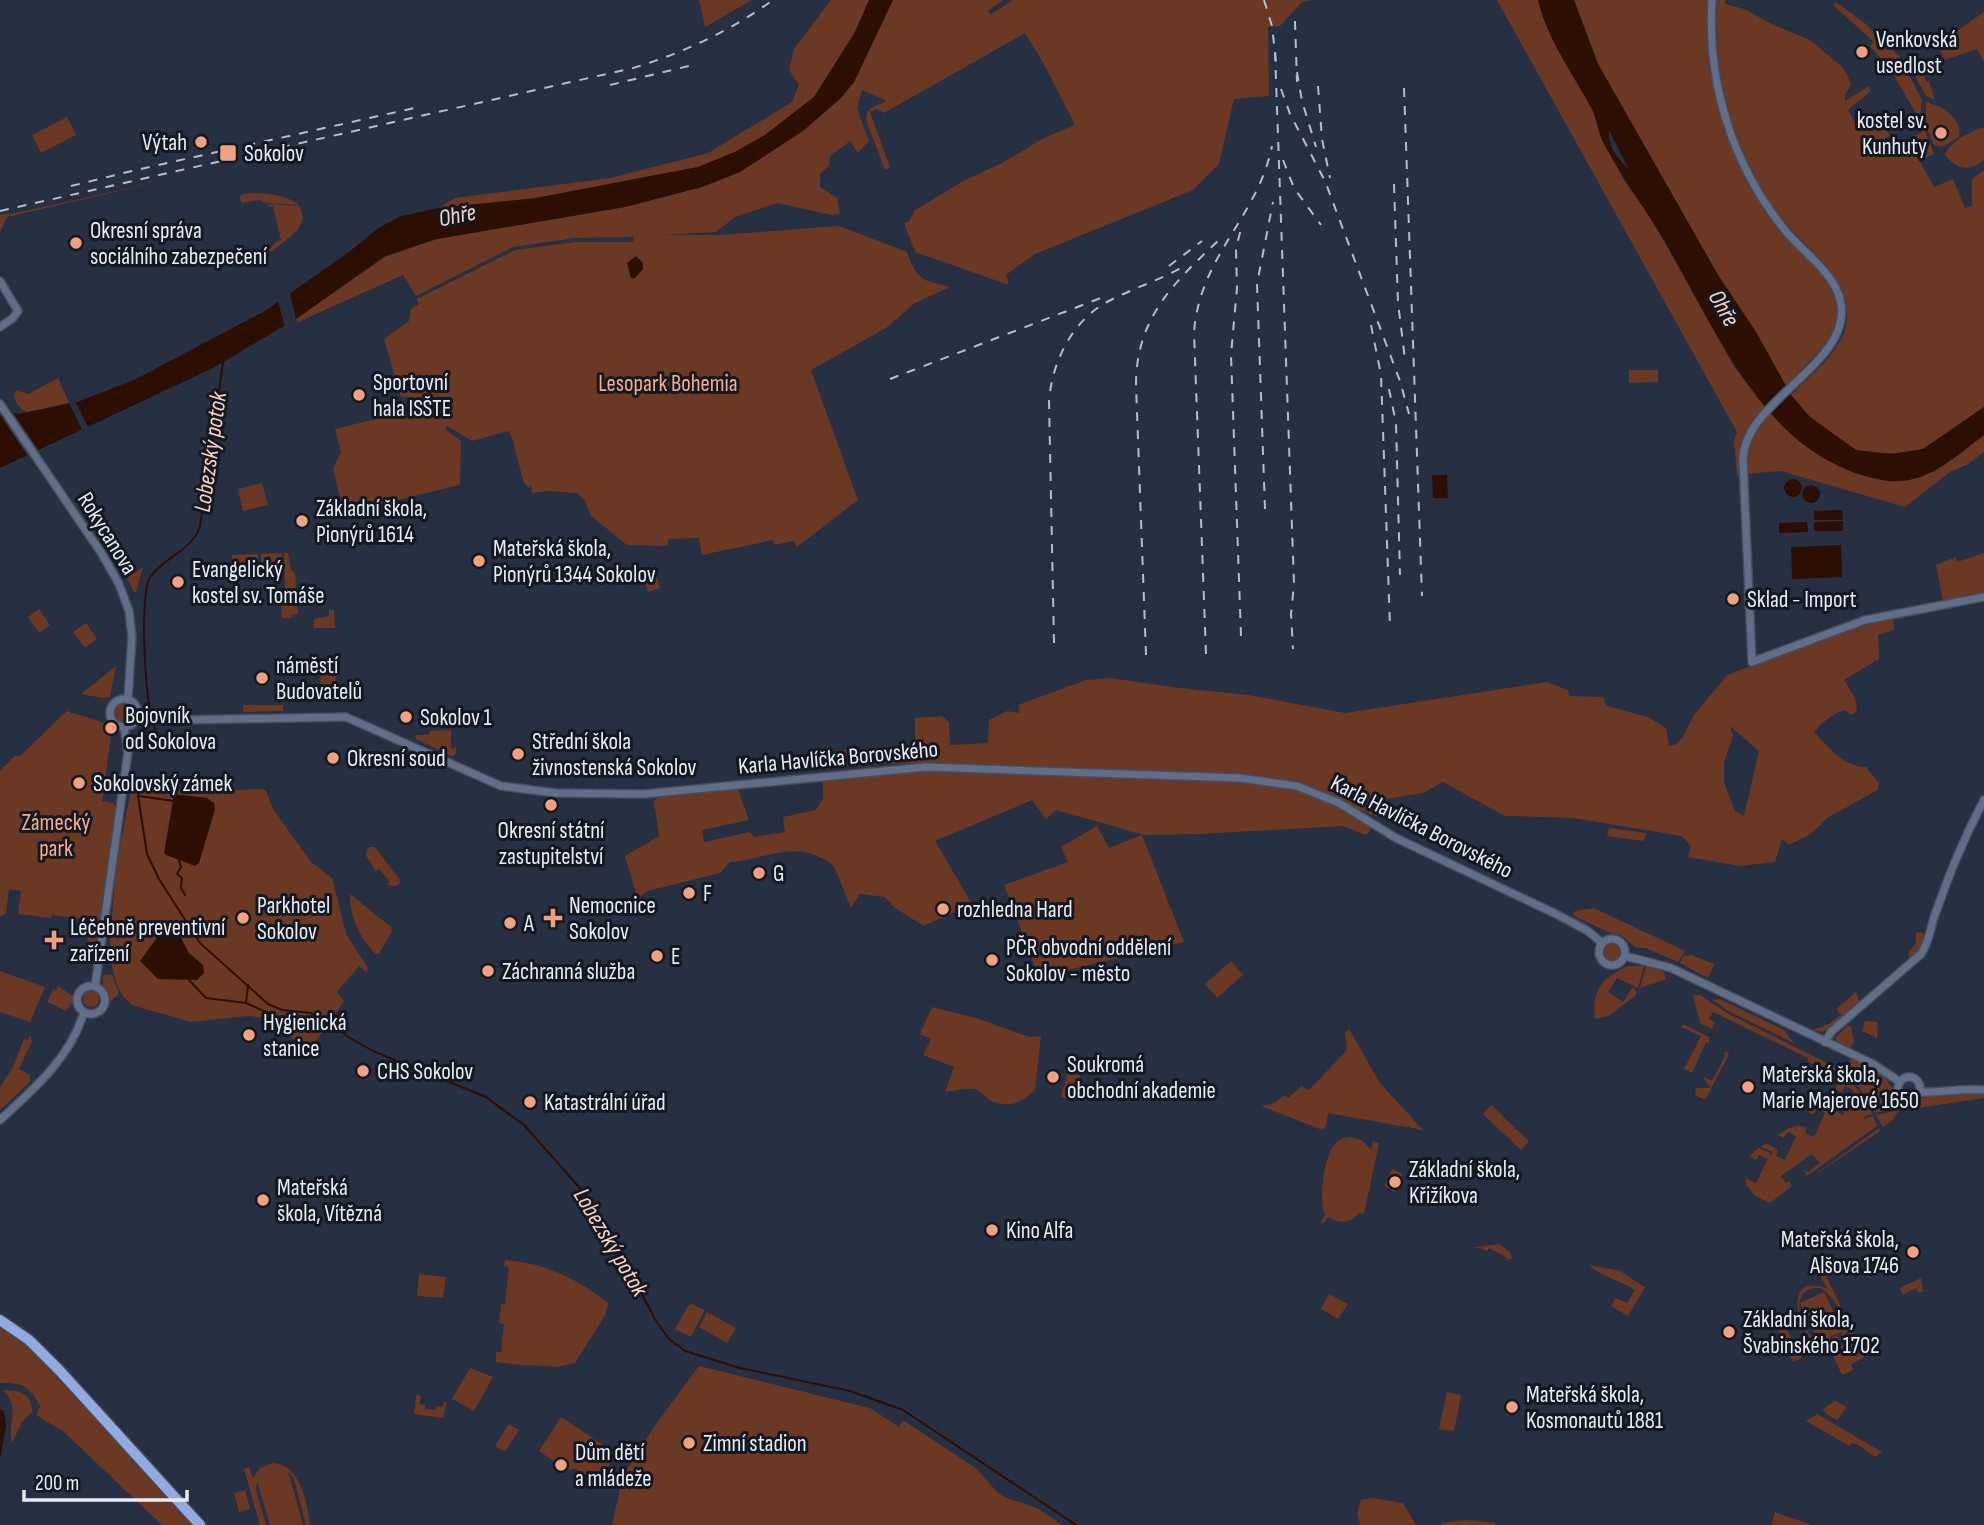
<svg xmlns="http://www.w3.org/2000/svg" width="1984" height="1525" viewBox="0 0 1984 1525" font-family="'Sofia Sans Condensed',sans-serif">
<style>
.green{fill:#6b3823;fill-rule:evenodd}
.water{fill:#2d0e02;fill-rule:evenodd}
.pier{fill:#272f42}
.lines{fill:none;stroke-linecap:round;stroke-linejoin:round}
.stream{stroke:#2d0e02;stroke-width:2}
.minor-casing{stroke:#464d5f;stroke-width:10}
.major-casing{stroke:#464d5f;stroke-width:13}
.minor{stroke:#626d87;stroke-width:7}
.major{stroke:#92aadf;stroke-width:10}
.rail{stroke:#b6bcca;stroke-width:2;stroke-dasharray:9 9;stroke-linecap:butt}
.poi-dot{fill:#f2a07f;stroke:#141820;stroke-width:2.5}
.labels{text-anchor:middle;stroke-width:6;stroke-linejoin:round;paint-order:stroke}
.poi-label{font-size:23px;fill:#e6ecf8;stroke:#141820;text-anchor:start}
.park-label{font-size:23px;fill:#f9ac8d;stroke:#141820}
.street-label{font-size:23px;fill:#e6ecf8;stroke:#141820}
.water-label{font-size:24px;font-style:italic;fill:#fbd3c3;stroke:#141820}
</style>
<rect width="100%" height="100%" fill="#272f42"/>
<!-- green -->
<g class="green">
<polygon points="699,0 752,0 705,27"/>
<polygon points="831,0 869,0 855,32 814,97 765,135 735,152 698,167 536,198 439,208 455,198 610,178 708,153 792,102 799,85 789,70 794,49"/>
<path d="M893,0H1003L988,11L991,14L1013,0H1312L1301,3L1280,26L1268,27L1269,96L1234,99L1219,164L1193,190L1035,254L1006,275L1009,285L915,252L904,223L909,222L914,211L963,181L1002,163L1044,138L1075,125L1044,64L1025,33L884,113L877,109L870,112L890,167L885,170L866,120C866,106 877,106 887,101L862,90L857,109L869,141L858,153L850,141L830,156L829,166L820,174V187L837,198L840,214L831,215L777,203L735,217L716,232L662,235H719L839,226L907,252C917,281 923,280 950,287L915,303L886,328L811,370L858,500L797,547L793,541L775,545L773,540L702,555L699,538L668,539V546L627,545L591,516L584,499L576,493L550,491L532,493L531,485L529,488L524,483L511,435L508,431L472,441L447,426L445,429L461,441L460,485L344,513L333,469L341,452L335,429L421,408L428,412L436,405L414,398L401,397L384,339L409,321L411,309L419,304L417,299L515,250L576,242H633L634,237L575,238L513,247L416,296L403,275L298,322L296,319L385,257L436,239L625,207L702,187L740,172L854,82Z"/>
<polygon points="1497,0 1538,0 1553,39 1594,113 1602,140 1625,182 1649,215 1735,368 1775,418 1811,450 1934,472 1984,435 1984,452 1968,464 1950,472 1905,507 1781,471 1737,475 1734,441 1737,432"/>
<polygon points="1574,0 1710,0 1708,36 1736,155 1794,244 1826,278 1838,301 1838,318 1832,334 1823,347 1786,386 1756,332 1718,275 1598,64"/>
<path d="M1717,0H1725V4L1744,9L1774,25L1810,40L1841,66L1847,74L1851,85L1845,94V101L1869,86L1871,91L1848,110L1858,128L1879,116L1890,136L1879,142L1886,156L1898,150H1905L1902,143L1922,132L1917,115L1892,72L1904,65L1922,100L1920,118L1934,154L1919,160L1934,187L1953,179L1965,208L1972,206V179L1984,170V407L1923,449L1907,453H1869L1856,450L1845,443L1810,417L1791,395C1811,374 1845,350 1847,319C1851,273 1799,245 1776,211C1733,149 1712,75 1717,0Z"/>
<polygon points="1836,2 1866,24 1900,57 1900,63 1890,69 1870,46 1874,42 1833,5"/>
<polygon points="1984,12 1984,62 1977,49 1945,60 1937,45"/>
<polygon points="1917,57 1926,81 1929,81 1935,100 1926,96 1910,66 1909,62"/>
<path d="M1926,102C1942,106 1962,117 1959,137L1942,147L1934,145L1926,126Z"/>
<polygon points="67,117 76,135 41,153 32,135"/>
<path d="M1984,127V160C1970,172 1957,170 1945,155C1950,141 1971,131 1984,127Z"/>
<polygon points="171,179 7,217 0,232 0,215 21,212"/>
<path d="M243,194C259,192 286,194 299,205L267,203L259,200L242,203L239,197Z"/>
<polygon points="273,204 300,206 303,219 298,230 273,251 250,256 249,251 271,248 276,242 281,240 273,206 269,207 268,205"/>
<polygon points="1629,370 1658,370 1658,382 1629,383"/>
<path d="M58,378L69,403L27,412C18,407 15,403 14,394L17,390L28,394Z"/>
<polygon points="262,483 268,505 243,511 238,489"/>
<polygon points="282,553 281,571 261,571 261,554"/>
<polygon points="284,553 288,553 291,570 295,573 298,614 292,615 291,618 282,618 281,600 285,594"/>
<polygon points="1984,553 1984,593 1977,597 1943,601 1936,565 1956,557 1957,562"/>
<polygon points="258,554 258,571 253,576 233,577 232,555"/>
<polygon points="143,567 136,592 134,592 127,578"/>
<polygon points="654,567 660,588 648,592 642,570"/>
<polygon points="39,609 50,625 39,633 28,617"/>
<polygon points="329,610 334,610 335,628 314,628 314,619 329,616"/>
<path d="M1893,618L1894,630L1878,635L1879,659L1844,680L1855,698L1857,710L1852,715L1844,710C1831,715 1823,722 1814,732C1829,747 1843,767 1866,767L1879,783L1878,790L1827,818L1811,834L1789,845L1782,839L1775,862L1740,866L1688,857L1691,846L1682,836L1573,818L1505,816L1443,782L1423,793L1375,801L1378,817L1343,804L1374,825L1366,835L1343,826L1200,834L1144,835L1056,810L1046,819L1032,800L935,841L972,904L924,926L895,908L885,897L860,894L851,908C845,895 841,880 834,867C831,862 826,860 821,858C790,841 761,861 730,862L720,873L647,891L641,896L636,893L625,856L659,836L654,801L660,796L738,789L749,820L702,830L704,842L750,832L754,837L785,832L783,817L816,810L823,798V779L926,766L923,763L853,765L819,770L817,756L832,751L915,744V718L942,716L949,722L950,745L988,743L989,720L1007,711L1020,713L1018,705L1086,680L1110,678L1172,687L1248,695L1345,713L1547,682L1568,690L1569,696L1603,697L1607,706L1648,717L1666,728L1669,746L1675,745L1683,737L1694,715L1727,675L1866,623ZM1730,726L1759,751L1744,816L1735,811L1724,782V762L1733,736Z"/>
<polygon points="86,623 97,639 85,648 73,632"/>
<polygon points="324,664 335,664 336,690 321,690 320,668"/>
<polygon points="116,666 110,697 102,698 81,694"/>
<circle cx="124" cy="713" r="9"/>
<polygon points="243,705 283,705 283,711 243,712"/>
<polygon points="67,711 108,724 112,728 102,801 113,803 116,809 95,949 87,948 89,920 52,915 51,918 18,914 21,891 9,889 6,913 0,917 0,771 15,756 20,756"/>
<polygon points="451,730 451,748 453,749 456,746 456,753 453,757 416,739 415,735 429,735 430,731"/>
<polygon points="262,789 266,791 273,809 311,862 332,878 346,934 368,968 366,972 359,966 337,992 344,1001 309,1051 267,1018 248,1016 190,1022 132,1005 123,996 116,982 109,955 116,867 131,790 213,791 219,794 226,791"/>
<polygon points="1097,826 1109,848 1142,835 1184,942 1039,977 1004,885 1068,862 1061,847"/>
<polygon points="1609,828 1646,833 1644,841 1607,836"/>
<polygon points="370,847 375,847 400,880 399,884 395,886 387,885 390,882 379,869 376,871 366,856 367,850"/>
<path d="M350,894L391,927L392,931L379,954H375C360,937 349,917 350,894Z"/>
<polygon points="1594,908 1685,951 1678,962 1645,948 1636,948 1621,935 1610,933 1572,915 1575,911"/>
<polygon points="1922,932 1925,937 1923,948 1910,961 1908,953 1916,943 1916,933"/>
<circle cx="1612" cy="952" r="8"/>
<polygon points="1689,954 1714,964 1708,978 1680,963 1684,955 1688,957"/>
<polygon points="1231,961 1243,975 1217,998 1205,984"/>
<path d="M1628,966H1644L1638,988L1617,978L1608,992L1623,1002L1632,988L1627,985L1636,990V995L1609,1016L1595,1019C1591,990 1603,977 1628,966Z"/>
<polygon points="1646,966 1663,971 1666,979 1640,988"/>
<polygon points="0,971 45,987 30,1022 0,1012"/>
<path d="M112,974L119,994L111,1001C104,994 102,984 103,975Z"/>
<polygon points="58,986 74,997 74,1000 66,1011 47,1002 53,989 57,990"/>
<circle cx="91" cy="999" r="8"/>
<polygon points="1856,992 1860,1004 1835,1025 1823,1032 1812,1030 1829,1024 1841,1015 1836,1009"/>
<polygon points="1693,995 1700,995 1727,1013 1831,1065 1839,1072 1832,1086 1820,1081 1822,1078 1828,1080 1831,1073 1807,1061 1808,1058 1713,1012 1709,1019 1715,1022 1712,1029 1700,1023"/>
<polygon points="1720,999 1784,1030 1794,1043 1728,1011 1713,1000"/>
<path d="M932,1007L976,1018L1029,1037L1041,1036L1035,1090C1024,1102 1008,1108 993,1102C985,1099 983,1091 974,1089C965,1088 954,1091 945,1092L954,1067L923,1055L931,1039L920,1034Z"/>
<polygon points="1865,1021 1878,1022 1877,1038 1862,1031"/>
<polygon points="1683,1024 1709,1037 1709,1044 1706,1042 1692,1073 1684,1069 1701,1036 1681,1027"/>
<polygon points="1847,1026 1851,1027 1854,1041 1850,1049 1838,1043 1835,1038"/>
<polygon points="1349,1029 1380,1083 1423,1130 1328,1113 1326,1126 1322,1130 1261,1106 1275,1103 1284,1095 1289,1098 1301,1086 1309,1090 1347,1050 1345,1033"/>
<polygon points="30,1035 32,1041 19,1069 30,1075 30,1082 0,1110 0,1087 12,1069 24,1039 28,1040"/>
<polygon points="1727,1051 1729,1054 1705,1100 1695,1095 1696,1088 1711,1088 1702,1076 1712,1081 1725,1056 1724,1053"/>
<path d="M1851,1058C1878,1070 1891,1078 1901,1106L1875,1113L1859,1087L1844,1072Z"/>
<polygon points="1068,1072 1080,1075 1073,1101 1061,1097"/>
<path d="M1843,1075L1858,1090L1873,1114L1864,1117L1866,1122V1118L1873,1116L1877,1126L1807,1176L1804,1170L1808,1172L1820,1163L1812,1154L1781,1176L1786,1183L1789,1181L1792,1186L1770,1203L1754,1195L1745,1183L1748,1172L1747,1179L1756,1183L1768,1159L1759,1155L1756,1160L1749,1156L1759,1148L1770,1153L1771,1157L1772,1152L1761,1147L1766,1143L1778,1150L1776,1156L1785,1160L1796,1136L1788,1132L1784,1138L1778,1135C1788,1128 1795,1123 1807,1128L1805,1133L1814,1137L1825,1113L1817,1109L1813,1115L1808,1112L1819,1104L1829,1108L1836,1105L1834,1110L1843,1115L1854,1091L1845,1086L1842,1093L1835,1089Z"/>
<polygon points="1969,1091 1984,1094 1984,1098 1911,1109 1915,1102 1925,1097"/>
<polygon points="1491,1105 1529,1141 1521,1150 1483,1114"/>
<polygon points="1899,1110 1892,1121 1883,1127 1876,1115"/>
<polygon points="1879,1128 1880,1131 1809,1179"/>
<path d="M1350,1137L1362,1140L1371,1150L1373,1141L1379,1143L1364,1214L1360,1213C1350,1223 1339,1224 1328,1217L1324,1223L1321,1222L1325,1214C1318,1201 1324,1155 1335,1144C1339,1139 1344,1138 1350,1137Z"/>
<polygon points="1392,1169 1403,1174 1395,1192 1384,1186"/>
<polygon points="1499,1244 1509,1251 1513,1260 1509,1258 1508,1262 1506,1257 1489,1248 1487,1251 1481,1248 1470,1248"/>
<path d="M505,1260C545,1263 578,1279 609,1304L605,1313L606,1314L575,1363L556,1367L531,1365L530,1366L496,1362V1352H501L504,1324L499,1323L501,1304H505L509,1267L504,1266Z"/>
<path d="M1589,1265L1620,1271L1645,1287L1628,1316L1611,1306L1616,1298L1627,1303L1635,1290C1621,1281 1600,1276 1589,1265Z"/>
<polygon points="419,1274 446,1277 443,1298 417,1296"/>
<path d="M1825,1274L1865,1357L1851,1364L1853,1370L1842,1375L1831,1351L1852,1341L1847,1330C1819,1397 1763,1263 1827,1289L1821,1276ZM1820,1288C1836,1296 1850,1325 1839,1340L1837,1335L1827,1340L1829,1345C1803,1345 1782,1285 1820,1288Z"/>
<polygon points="1921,1278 1923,1291 1919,1293 1916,1288 1903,1295 1900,1288"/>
<polygon points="1824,1292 1843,1331 1819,1342 1800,1303"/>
<polygon points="1329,1294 1348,1304 1338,1319 1321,1309"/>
<polygon points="690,1303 705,1310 691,1337 675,1329"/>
<polygon points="707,1312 736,1328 727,1343 699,1327"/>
<polygon points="1784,1323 1802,1358 1793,1362 1776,1327"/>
<path d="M0,1325L26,1345L196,1525H162L63,1431L36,1415L40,1406C28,1385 24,1383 0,1383Z"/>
<polygon points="699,1366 870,1408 899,1427 903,1420 977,1469 998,1493 1007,1498 1037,1508 1062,1525 612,1525 623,1475 656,1424"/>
<polygon points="470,1368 493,1377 474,1411 452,1399"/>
<path d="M3,1390C19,1390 32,1393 32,1412L22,1422L12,1443C7,1422 21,1408 3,1390Z"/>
<polygon points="1447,1392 1461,1395 1454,1431 1439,1429"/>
<polygon points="416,1395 421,1396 420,1404 425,1405 425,1409 436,1410 437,1406 442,1407 444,1402 447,1402 443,1418 414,1414"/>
<polygon points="1835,1401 1847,1407 1837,1420 1826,1414 1823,1409"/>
<polygon points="1817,1414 1882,1452 1875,1457 1857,1444 1852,1443 1849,1446 1806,1421"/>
<polygon points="561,1417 617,1454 598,1482 576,1469 567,1470 539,1451"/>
<polygon points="509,1424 519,1430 505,1452 495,1446"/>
<path d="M273,1463C300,1464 307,1502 310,1525H306L294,1479L288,1471L303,1525H270L257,1481L256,1490L266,1525H260L244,1469L249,1467L253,1478L260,1468Z"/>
<polygon points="245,1490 250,1509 239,1512 234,1493"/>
<polygon points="1372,1498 1403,1503 1416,1525 1360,1525 1357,1514 1361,1500"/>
<polygon points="1775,1512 1812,1525 1771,1525"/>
<polygon points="1466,1520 1496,1523 1495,1525 1442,1525 1442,1523"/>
</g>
<!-- water -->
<g class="water">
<polygon points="869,0 893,0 854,82 841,98 803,131 740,172 702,187 625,207 437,239 385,256 296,319 213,368 0,468 0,410 19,414 80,401 134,380 265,311 349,252 377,229 401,216 439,208 536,198 698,167 735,152 765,135 814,97 855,32"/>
<path d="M1538,0H1574L1598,64L1718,275L1756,332L1791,395L1810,417L1856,450L1891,454L1923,449L1984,407V435C1954,458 1923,488 1882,480C1841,473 1801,448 1774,417C1729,367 1701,305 1668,247C1648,212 1623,180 1604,144C1598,133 1597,120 1592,109C1573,74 1547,39 1538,0ZM1609,130L1629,170C1619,159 1607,147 1609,130Z"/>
<polygon points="636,256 643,263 643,269 635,278 631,278 627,263"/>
<polygon points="1432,475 1447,475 1448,498 1433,498"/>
<circle cx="1793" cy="488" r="9"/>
<circle cx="1811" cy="494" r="9"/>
<polygon points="1842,510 1843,520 1814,520 1814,511"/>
<polygon points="1843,521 1843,531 1814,531 1814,522"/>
<polygon points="1807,522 1808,532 1779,533 1779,523"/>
<polygon points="1841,545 1842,577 1792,579 1791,547"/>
<polygon points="174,794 207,798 214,803 215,809 199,863 195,866 166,855 164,853"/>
<polygon points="167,924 175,927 189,953 203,965 204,973 197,980 158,979 140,961"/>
<polygon points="0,1409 4,1411 6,1426 0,1459"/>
</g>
<!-- pier -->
<g class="pier">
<polygon points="289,290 296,319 285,327 277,298"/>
<polygon points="74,399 90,431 84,434 68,400"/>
<polygon points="0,406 10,408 40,452 29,458 0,415"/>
</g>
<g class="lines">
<!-- stream -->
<g class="stream">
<path d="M151,715C145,695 139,591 151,576C166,556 191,551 200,527L223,362"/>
<polyline points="148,740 156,733 153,721"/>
<polyline points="139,790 138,796 147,854 159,879 200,943 268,1004 282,1010 311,1013 337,1027 348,1037 373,1051 486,1097 524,1125 587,1196 603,1221 655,1319 668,1338 685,1351 740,1368 850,1391 903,1410 1076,1525"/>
<polyline points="139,796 174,801"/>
<polyline points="179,861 181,867 177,874 182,878 181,888 185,895"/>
<polyline points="189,980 206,998 246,1003"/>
<polyline points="248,985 246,1003 297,1026 317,1032 327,1022"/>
</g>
<defs>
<g id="minor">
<path d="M1712,0C1707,83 1732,164 1784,229C1802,252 1837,274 1841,304C1851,365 1742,401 1743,461L1752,662L1865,620L1984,597"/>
<polyline points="0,281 18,311 13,318 0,327"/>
<polyline points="0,404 102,554 119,584 129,611 132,637 128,699"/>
<circle cx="124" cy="713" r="14"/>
<polyline points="137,716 179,720 346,717 501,786 556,793 644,794 926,767 1240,778 1297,786 1339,803 1396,838 1556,914 1588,931 1602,943"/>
<circle cx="1612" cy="952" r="13"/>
<polyline points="1625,956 1671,968 1873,1064 1900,1082"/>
<circle cx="91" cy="1000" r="14"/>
<polyline points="95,987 128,752 124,727"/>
<path d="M1825,1042L1831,1032L1921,954C1930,941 1930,927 1936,912C1949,874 1965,836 1984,800"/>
<circle cx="1909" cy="1088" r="11"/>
<path d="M1920,1092C1942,1093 1962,1088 1984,1090"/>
<path d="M0,1120C34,1089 71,1057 84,1012"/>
</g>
<polyline id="major" points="0,1320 29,1340 60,1371 200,1525"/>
</defs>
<!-- minor casing -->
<use href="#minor" class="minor-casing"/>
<!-- major casing -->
<use href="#major" class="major-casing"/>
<!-- minor -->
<use href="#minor" class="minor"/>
<!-- major -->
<use href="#major" class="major"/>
<!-- rail -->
<g class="rail">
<polyline points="1264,0 1272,26 1276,62"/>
<polyline points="1295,21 1297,82"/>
<polyline points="1275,52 1294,584 1291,614 1293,649"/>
<polyline points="1297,72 1302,101 1316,147"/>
<polyline points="610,85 697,64"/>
<polyline points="1318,86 1322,139 1330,178"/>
<polyline points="1404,88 1422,596"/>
<polyline points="1281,89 1290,114 1325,181 1400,381 1409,414"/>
<polyline points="1283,160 1294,188 1321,225"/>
<polyline points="1394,184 1398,303 1405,359"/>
<polyline points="71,186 136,170 419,107"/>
<path d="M0,211L633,68C683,53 730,31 773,0"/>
<polyline points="1169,266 1202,241"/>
<polyline points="1371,325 1381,375 1390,626"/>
<polyline points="890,379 1106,296"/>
<polyline points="1389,389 1396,423 1400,575"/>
<polyline points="1265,509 1257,284 1273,202"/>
<polyline points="1241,636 1231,355 1237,288 1236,249 1242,224"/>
<path d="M1054,643L1049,401C1052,362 1072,321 1107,302C1133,288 1161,280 1186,265"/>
<path d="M1206,654L1194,332C1200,255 1258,217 1272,146"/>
<path d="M1146,655L1136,385C1136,316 1176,281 1222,237"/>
</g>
</g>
<!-- markers -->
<g class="poi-dot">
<circle cx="1862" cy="52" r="7"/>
<circle cx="1941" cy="133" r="7"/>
<circle cx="201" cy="142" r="7"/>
<rect x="219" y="144" width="18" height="18" rx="3.5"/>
<circle cx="76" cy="243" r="7"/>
<circle cx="359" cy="395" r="7"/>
<circle cx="302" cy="521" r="7"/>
<circle cx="479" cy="561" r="7"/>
<circle cx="178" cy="582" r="7"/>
<circle cx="1733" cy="599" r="7"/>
<circle cx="262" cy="678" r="7"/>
<circle cx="406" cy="717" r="7"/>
<circle cx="111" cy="728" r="7"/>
<circle cx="518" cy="754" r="7"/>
<circle cx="333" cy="758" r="7"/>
<circle cx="79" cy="783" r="7"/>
<circle cx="551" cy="805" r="7"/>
<circle cx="759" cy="873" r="7"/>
<circle cx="689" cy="893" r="7"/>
<circle cx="943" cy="909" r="7"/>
<circle cx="243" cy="918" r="7"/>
<path d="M549.5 907.5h7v7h7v7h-7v7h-7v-7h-7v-7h7z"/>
<circle cx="510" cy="923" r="7"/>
<path d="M50.5 929.5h7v7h7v7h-7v7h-7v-7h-7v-7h7z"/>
<circle cx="657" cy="956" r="7"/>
<circle cx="992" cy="960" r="7"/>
<circle cx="488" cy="971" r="7"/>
<circle cx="249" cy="1035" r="7"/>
<circle cx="363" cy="1071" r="7"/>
<circle cx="1053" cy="1077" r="7"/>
<circle cx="1748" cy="1087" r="7"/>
<circle cx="530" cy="1102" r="7"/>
<circle cx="1395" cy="1182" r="7"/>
<circle cx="263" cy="1200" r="7"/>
<circle cx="992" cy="1230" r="7"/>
<circle cx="1913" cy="1252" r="7"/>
<circle cx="1729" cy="1332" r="7"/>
<circle cx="1512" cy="1407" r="7"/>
<circle cx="689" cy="1443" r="7"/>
<circle cx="561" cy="1465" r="7"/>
</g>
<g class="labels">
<!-- poi labels -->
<g class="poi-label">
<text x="1876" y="47">Venkovská<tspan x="1876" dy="26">usedlost</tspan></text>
<text x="1927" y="128" text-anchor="end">kostel sv.<tspan x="1927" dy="26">Kunhuty</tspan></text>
<text x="187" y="150" text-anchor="end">Výtah</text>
<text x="244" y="161">Sokolov</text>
<text x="90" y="238">Okresní správa<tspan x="90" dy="26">sociálního zabezpečení</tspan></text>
<text x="373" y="390">Sportovní<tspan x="373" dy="26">hala ISŠTE</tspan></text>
<text x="316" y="516">Základní škola,<tspan x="316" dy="26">Pionýrů 1614</tspan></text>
<text x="493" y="556">Mateřská škola,<tspan x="493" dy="26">Pionýrů 1344 Sokolov</tspan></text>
<text x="192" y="577">Evangelický<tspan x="192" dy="26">kostel sv. Tomáše</tspan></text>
<text x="1747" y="607">Sklad - Import</text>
<text x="276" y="673">náměstí<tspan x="276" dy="26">Budovatelů</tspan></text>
<text x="125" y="723">Bojovník<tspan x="125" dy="26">od Sokolova</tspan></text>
<text x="420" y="725">Sokolov 1</text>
<text x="532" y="749">Střední škola<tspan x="532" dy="26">živnostenská Sokolov</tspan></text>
<text x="347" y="766">Okresní soud</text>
<text x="93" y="791">Sokolovský zámek</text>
<text x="551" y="838" text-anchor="middle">Okresní státní<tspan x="551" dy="26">zastupitelství</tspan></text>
<text x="773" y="881">G</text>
<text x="703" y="901">F</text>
<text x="257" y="913">Parkhotel<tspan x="257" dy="26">Sokolov</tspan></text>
<text x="569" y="913">Nemocnice<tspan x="569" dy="26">Sokolov</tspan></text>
<text x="957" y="917">rozhledna Hard</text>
<text x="524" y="931">A</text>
<text x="70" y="935">Léčebně preventivní<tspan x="70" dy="26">zařízení</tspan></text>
<text x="1006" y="955">PČR obvodní oddělení<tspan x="1006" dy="26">Sokolov - město</tspan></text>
<text x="671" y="964">E</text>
<text x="502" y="979">Záchranná služba</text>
<text x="263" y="1030">Hygienická<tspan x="263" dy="26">stanice</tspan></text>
<text x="1067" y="1072">Soukromá<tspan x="1067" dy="26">obchodní akademie</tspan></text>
<text x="377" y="1079">CHS Sokolov</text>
<text x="1762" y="1082">Mateřská škola,<tspan x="1762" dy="26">Marie Majerové 1650</tspan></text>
<text x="544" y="1110">Katastrální úřad</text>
<text x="1409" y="1177">Základní škola,<tspan x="1409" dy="26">Křižíkova</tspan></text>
<text x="277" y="1195">Mateřská<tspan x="277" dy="26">škola, Vítězná</tspan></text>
<text x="1006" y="1238">Kino Alfa</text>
<text x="1899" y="1247" text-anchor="end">Mateřská škola,<tspan x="1899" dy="26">Alšova 1746</tspan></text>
<text x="1743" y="1327">Základní škola,<tspan x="1743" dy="26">Švabinského 1702</tspan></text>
<text x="1526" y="1402">Mateřská škola,<tspan x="1526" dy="26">Kosmonautů 1881</tspan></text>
<text x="703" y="1451">Zimní stadion</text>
<text x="575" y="1460">Dům dětí<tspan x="575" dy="26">a mládeže</tspan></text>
</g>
<!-- park labels -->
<g class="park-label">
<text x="668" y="391">Lesopark Bohemia</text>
<text x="56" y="830">Zámecký<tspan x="56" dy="26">park</tspan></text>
</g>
<!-- street labels -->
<g class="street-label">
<text transform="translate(108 533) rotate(58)" y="8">Rokycanova</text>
<text transform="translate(838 757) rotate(-5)" y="8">Karla Havlíčka Borovského</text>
<text transform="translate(1422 826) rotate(27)" y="8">Karla Havlíčka Borovského</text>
</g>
<!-- water labels -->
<g class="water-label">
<text transform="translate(457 215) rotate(-11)" y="8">Ohře</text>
<text transform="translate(1724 308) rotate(60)" y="8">Ohře</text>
<text transform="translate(210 452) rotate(-82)" y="8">Lobezský potok</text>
<text transform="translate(611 1242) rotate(59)" y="8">Lobezský potok</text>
</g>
</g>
<!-- scale -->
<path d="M24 1490v10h163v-10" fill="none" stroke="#e6ecf8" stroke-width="3.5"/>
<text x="35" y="1490" font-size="21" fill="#e6ecf8" stroke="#141820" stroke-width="5" paint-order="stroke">200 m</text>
</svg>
